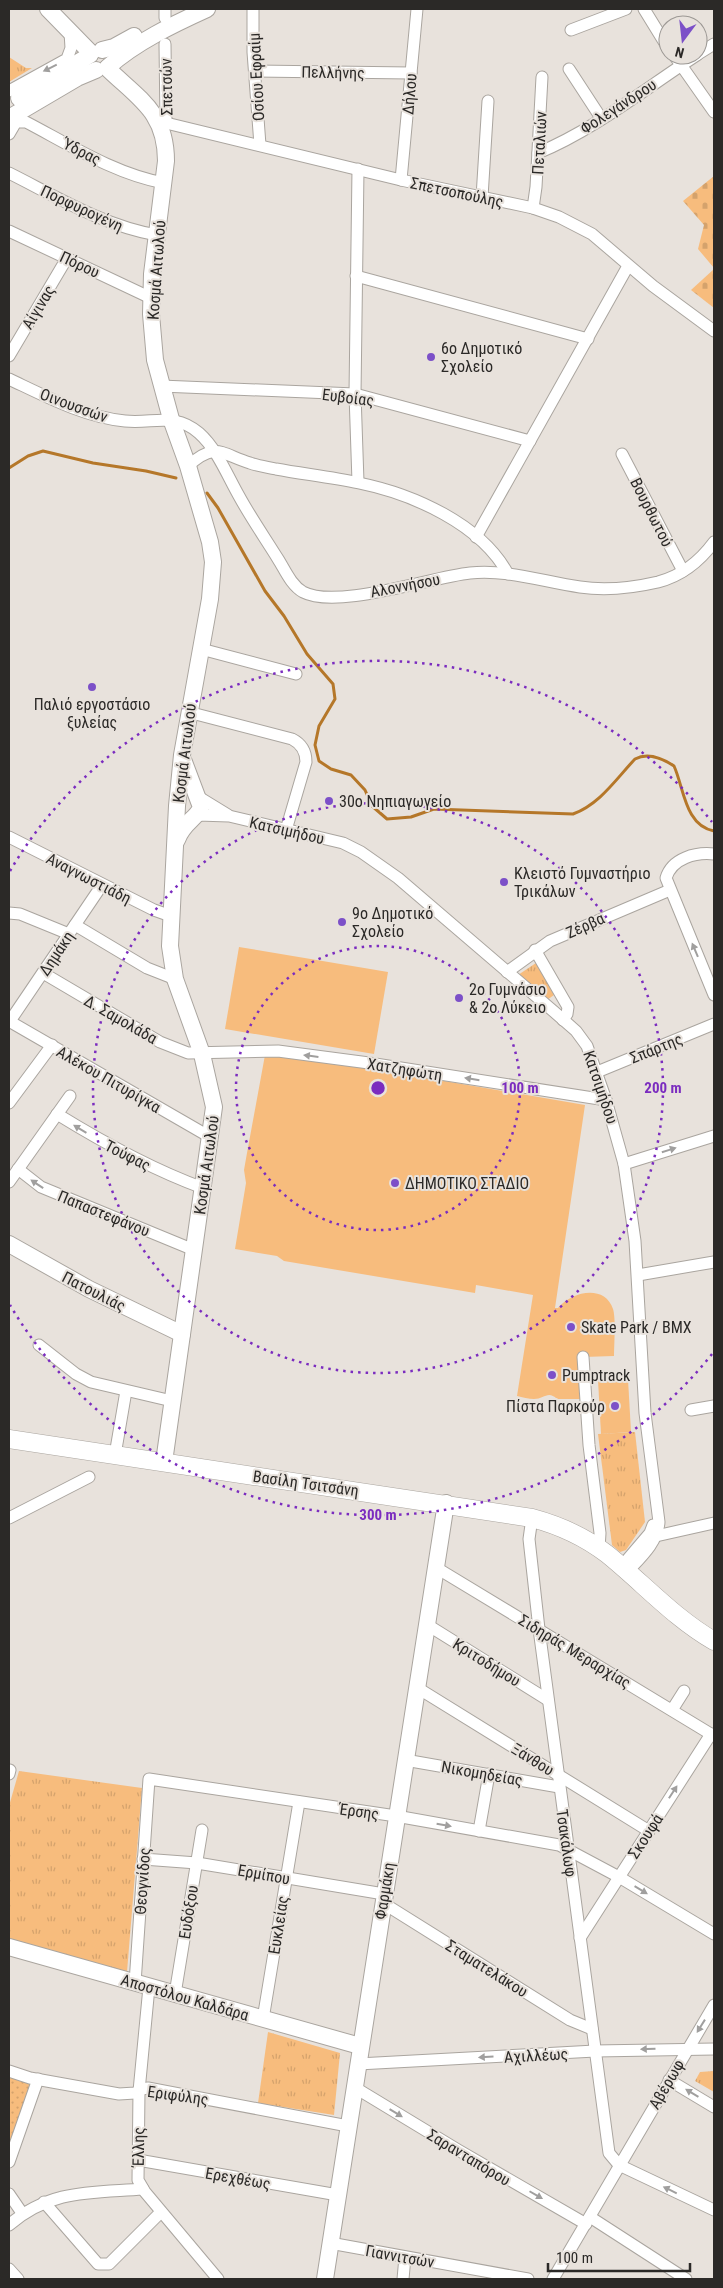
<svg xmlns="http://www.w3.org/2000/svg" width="723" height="2288" viewBox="0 0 723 2288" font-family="'Roboto Condensed',sans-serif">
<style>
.grass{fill:url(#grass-tufts)}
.cemetery{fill:url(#cemetery-stones)}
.park{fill:url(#park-dots)}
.pitch{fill:#f7bc7d}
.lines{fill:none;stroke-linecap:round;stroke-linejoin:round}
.stream{stroke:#b57729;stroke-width:3}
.street-casing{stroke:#aaa59f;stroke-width:13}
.secondary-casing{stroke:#aaa59f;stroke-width:18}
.primary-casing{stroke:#aaa59f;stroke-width:19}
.street{stroke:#fff;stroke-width:11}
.secondary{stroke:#fff;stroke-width:16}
.primary{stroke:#fff;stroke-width:18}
.oneway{fill:#a09f9e}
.ring{fill:none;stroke:#7b2cbf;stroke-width:2.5;stroke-dasharray:2.5 5}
.poi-dot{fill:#7c50c8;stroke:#e8e2dc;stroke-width:2}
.labels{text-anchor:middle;stroke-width:4;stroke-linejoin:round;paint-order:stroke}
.street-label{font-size:16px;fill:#2b2927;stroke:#e8e2dc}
.poi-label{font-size:16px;fill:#2b2927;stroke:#e8e2dc;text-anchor:start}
.centre{fill:#7b2cbf;stroke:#e8e2dc;stroke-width:2.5}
.ring-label{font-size:15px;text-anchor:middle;font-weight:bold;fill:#7b2cbf;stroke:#e8e2dc;stroke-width:4;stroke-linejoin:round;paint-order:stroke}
</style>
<defs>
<pattern id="grass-tufts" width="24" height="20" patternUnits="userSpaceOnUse" patternTransform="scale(1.25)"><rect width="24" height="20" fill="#f7bc7d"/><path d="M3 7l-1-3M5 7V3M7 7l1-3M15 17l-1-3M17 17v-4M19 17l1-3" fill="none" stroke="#d4a26c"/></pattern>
<pattern id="cemetery-stones" width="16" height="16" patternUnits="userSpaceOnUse" patternTransform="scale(1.25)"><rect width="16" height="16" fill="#f7bc7d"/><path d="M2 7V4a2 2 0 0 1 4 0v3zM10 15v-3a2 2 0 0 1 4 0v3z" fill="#d4a26c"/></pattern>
<pattern id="park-dots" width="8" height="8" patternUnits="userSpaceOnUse" patternTransform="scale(1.25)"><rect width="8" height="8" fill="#f7bc7d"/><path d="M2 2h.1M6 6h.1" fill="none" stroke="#d4a26c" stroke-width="1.8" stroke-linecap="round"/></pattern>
</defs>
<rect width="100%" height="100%" fill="#e8e2dc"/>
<!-- grass -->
<g class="grass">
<polygon points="9,57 26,68 32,68 9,82"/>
<polygon points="536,963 554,995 547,1000 518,975"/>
<polygon points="635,1432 645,1522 626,1550 620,1552 612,1545 598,1434"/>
<polygon points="19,1771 142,1788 127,1972 9,1941 9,1806"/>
<polygon points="268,2032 340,2053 334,2115 258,2103"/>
<polygon points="714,2071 714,2092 695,2081 700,2072"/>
</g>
<!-- cemetery -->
<g class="cemetery">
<polygon points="714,176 714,268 698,249 704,225 683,201"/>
<polygon points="714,269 714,308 691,290"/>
</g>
<!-- park -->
<polygon class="park" points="9,2076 33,2084 9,2151"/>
<!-- pitch -->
<g class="pitch">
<polygon points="239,947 388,972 374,1054 225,1029"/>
<path d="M265,1055L380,1070L585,1105L555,1308H558C572,1291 605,1284 613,1309C616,1318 614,1346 614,1356L583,1357L586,1399H557C548,1390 544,1399 534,1399C529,1399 522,1397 517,1396L533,1295L476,1285L475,1293L284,1261L277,1256L235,1249L246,1183L244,1170L247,1153Z"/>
<polygon points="628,1379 631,1432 601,1434 598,1380"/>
</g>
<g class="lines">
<!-- stream -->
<g class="stream">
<polyline points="9,468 28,456 43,451 93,463 146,471 176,478"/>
<path d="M207,493L218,508L265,591L284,616L307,654L333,684L335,699L319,726L315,745L319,761L331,769L351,775L365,790L372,806L387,819L411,817L434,809L573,814C600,804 616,779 635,759C648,752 662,758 674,766C684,788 685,826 714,831"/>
</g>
<defs>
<g id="street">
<polyline points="165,9 165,18"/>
<polyline points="253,9 253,52 260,145"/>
<polyline points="644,9 668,48"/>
<polyline points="571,30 626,9"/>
<polyline points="698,54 714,44"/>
<polyline points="674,55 714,112"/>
<polyline points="569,69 601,118"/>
<polyline points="255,71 411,73"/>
<polyline points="9,91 67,59 71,48 70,32"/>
<polyline points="166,123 401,180 533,208 559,217 592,234 653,286 714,331"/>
<polyline points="161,127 166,123 165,44"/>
<path d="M9,134L16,122H26C70,145 115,174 164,183"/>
<path d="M538,153C594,130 646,88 697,55"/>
<polyline points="358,169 355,394 358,482"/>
<path d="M9,173C57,197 104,226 157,235"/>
<polyline points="401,180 417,9"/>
<polyline points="482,197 488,101"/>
<polyline points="533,208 536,187 542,77"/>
<polyline points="9,231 151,298"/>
<polyline points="356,276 588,339"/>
<polyline points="9,356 67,258"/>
<path d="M9,379C45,396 84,417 125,421C153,424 175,412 199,433C217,449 227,475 239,496C251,518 265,538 278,559C285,570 291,585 303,592C337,610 431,577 470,573C507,569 544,582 580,587C606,591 632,588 658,582C681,576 700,561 714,542"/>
<polyline points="161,386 355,394 530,441"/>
<polyline points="622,454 683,571"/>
<path d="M188,466C216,441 221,454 250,463C258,466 267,467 276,469C303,474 332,477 359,483C413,494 481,524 508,574"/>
<polyline points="476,537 628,266"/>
<polyline points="201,649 296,674"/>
<path d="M188,712L292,739C302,744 306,752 306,762L286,830"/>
<polyline points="197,796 228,815"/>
<path d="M191,817L198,815L229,816L343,843L361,852L398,878L559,1016L576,1031L587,1046L606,1100L624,1164L635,1241L645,1413L659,1522C658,1542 640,1558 627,1572"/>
<polyline points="9,837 154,910 171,916"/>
<path d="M714,854C696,852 672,858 666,878L714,995"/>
<polyline points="9,913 20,914 69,934"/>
<polyline points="75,925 147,968 175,979"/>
<polyline points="535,950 568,1007 567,1014 563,1020"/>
<polyline points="507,972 550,941 670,890"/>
<polyline points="43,973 160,1042 188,1053 278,1051 369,1063 606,1100"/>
<polyline points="9,1021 210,1137"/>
<polyline points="10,1021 102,885"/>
<polyline points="597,1072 714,1024"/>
<polyline points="9,1103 52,1045"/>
<path d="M57,1114C104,1143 151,1169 203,1188"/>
<polyline points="624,1164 714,1136"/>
<polyline points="18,1169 41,1187 194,1250"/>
<polyline points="9,1182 70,1096"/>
<polyline points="638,1275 714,1262"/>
<polyline points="39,1345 76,1374 91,1382 172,1401"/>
<polyline points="583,1357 589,1445 600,1533 599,1549"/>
<polyline points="691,1410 714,1406"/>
<polyline points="115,1455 126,1391"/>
<polyline points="9,1518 89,1477"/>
<polyline points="532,1518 529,1539 539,1629 609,2153 619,2165 714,2210"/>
<polyline points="656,1536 714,1523"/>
<polyline points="435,1567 714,1736"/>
<polyline points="621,1567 650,1533 653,1525"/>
<polyline points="426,1624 548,1700"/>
<polyline points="416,1687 649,1831"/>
<polyline points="672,1710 684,1691"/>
<polyline points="405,1760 559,1787"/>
<polyline points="9,1774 10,1770"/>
<polyline points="479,1831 489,1774"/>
<polyline points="143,1859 197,1863 384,1894"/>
<polyline points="383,1903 570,2020 592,2029"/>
<polyline points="580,1938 711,1734"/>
<polyline points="135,1983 149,1779 396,1816 559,1845 619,1877 714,1934"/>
<polyline points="149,1987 139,2091 138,2180 145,2192 218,2279"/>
<polyline points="175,1994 202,1830"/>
<polyline points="263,2019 299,1802"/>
<polyline points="358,2064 595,2051 714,2049"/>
<polyline points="9,2071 30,2078 119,2094 135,2093 142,2089 148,2088 348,2126"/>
<polyline points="669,2080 714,2107"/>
<polyline points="354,2087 458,2150 586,2224"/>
<polyline points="138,2160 338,2195"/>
<polyline points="9,2162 38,2079"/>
<polyline points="9,2194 22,2213"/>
<polyline points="44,2202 98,2264 109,2264 161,2212"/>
<polyline points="590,2217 686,2279"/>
<path d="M9,2225C51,2189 91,2193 143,2189"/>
<polyline points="330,2243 528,2279"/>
<polyline points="9,2269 18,2279"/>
<polyline points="403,2279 405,2257"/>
<polyline points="553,2279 714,2005"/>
</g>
<g id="secondary">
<polyline points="48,9 91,53"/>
<polyline points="102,50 114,47 134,36"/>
<path d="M108,67C136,42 174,24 207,9"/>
<path d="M107,68C139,99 166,112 166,161L152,274L151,314L155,360L171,419L188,466L210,542L213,562L210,599L182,755L177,806L170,946L175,979L202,1054L214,1107L164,1462"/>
<polyline points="19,98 90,55"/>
<polyline points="9,118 77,78 96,70"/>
<path d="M177,840C183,822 197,819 201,807L184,762"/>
<polyline points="9,1244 89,1289 182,1334"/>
<polyline points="9,1947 360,2046"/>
<polyline points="325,2279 446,1503"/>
</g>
<path id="primary" d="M9,1439L532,1518C558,1525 585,1537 607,1554C643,1583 674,1618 714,1641"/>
</defs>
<!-- street casing -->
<use href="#street" class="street-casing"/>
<!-- secondary casing -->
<use href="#secondary" class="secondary-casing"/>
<!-- primary casing -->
<use href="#primary" class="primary-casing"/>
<!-- street -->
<use href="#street" class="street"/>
<!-- secondary -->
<use href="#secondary" class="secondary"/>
<!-- primary -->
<use href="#primary" class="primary"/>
</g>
<!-- one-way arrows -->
<defs><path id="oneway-solid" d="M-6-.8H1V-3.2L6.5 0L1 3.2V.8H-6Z" transform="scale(1.25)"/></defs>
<g class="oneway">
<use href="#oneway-solid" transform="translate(50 68) rotate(154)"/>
<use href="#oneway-solid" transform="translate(695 950) rotate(-113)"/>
<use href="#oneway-solid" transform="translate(311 1056) rotate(-173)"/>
<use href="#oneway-solid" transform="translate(472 1079) rotate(-171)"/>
<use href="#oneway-solid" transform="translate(80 1129) rotate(-149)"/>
<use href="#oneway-solid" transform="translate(669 1150) rotate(-17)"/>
<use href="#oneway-solid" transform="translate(37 1184) rotate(-146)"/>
<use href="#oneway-solid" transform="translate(673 1792) rotate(-57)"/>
<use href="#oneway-solid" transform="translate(444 1825) rotate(10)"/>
<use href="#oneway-solid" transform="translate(641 1890) rotate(31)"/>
<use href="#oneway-solid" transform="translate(701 2026) rotate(122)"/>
<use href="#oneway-solid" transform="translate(648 2049) rotate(178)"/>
<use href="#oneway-solid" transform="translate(486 2057) rotate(177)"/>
<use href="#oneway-solid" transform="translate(692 2093) rotate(-149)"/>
<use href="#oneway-solid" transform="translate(396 2113) rotate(31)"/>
<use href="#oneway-solid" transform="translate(670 2190) rotate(-154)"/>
<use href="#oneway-solid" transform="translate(536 2195) rotate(30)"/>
</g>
<!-- distance rings -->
<g class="ring">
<circle cx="378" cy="1088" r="142"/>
<circle cx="378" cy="1088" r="285"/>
<path d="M712 1354A427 427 0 0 1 10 1305M10 871A427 427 0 0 1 712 822"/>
</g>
<!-- markers -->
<g class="poi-dot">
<circle cx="431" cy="357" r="5"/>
<circle cx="92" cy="687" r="5"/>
<circle cx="329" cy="801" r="5"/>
<circle cx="504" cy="882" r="5"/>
<circle cx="342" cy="922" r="5"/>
<circle cx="459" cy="998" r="5"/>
<circle cx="395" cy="1183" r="5"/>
<circle cx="571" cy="1327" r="5"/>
<circle cx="552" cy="1375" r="5"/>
<circle cx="615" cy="1406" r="5"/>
</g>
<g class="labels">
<!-- street labels -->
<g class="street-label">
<text transform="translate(333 72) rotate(1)" y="6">Πελλήνης</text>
<text transform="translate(256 77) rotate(-93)" y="6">Οσίου Εφραίμ</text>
<text transform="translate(166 87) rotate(-91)" y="6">Σπετσών</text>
<text transform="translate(409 94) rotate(-85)" y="6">Δήλου</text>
<text transform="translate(618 106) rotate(-33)" y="6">Φολεγάνδρου</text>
<text transform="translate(539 143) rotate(-87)" y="6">Πεταλιών</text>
<text transform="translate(82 151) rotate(27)" y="6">Ύδρας</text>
<text transform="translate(457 192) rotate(12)" y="6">Σπετσοπούλης</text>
<text transform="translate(82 208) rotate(25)" y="6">Πορφυρογένη</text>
<text transform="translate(80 264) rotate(25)" y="6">Πόρου</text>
<text transform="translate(156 270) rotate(-86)" y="6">Κοσμά Αιτωλού</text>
<text transform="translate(38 307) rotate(-59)" y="6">Αίγινας</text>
<text transform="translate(348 397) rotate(7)" y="6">Ευβοίας</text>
<text transform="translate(74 405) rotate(20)" y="6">Οινουσσών</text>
<text transform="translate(652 512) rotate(63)" y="6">Βουρθωτού</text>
<text transform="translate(405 585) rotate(-11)" y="6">Αλοννήσου</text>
<text transform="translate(184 753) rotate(-83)" y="6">Κοσμά Αιτωλού</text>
<text transform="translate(287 830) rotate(13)" y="6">Κατσιμήδου</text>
<text transform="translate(89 878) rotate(27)" y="6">Αναγνωστιάδη</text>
<text transform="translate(585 925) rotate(-24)" y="6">Ζέρβα</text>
<text transform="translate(56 953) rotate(-56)" y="6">Δημάκη</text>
<text transform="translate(121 1019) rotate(30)" y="6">Δ. Σαμολάδα</text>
<text transform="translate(656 1048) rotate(-22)" y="6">Σπάρτης</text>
<text transform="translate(405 1069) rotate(9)" y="6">Χατζηφώτη</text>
<text transform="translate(109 1079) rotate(30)" y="6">Αλέκου Πιτυρίγκα</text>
<text transform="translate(601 1087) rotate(71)" y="6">Κατσιμήδου</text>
<text transform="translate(128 1155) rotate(27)" y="6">Τούφας</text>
<text transform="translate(206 1165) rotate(-82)" y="6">Κοσμά Αιτωλού</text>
<text transform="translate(104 1213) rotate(22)" y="6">Παπαστεφάνου</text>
<text transform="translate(94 1291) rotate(27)" y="6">Πατουλιάς</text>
<text transform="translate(306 1483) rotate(8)" y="6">Βασίλη Τσιτσάνη</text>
<text transform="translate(575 1651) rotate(31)" y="6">Σιδηράς Μεραρχίας</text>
<text transform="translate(487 1662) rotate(32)" y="6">Κριτοδήμου</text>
<text transform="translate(533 1759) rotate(32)" y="6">Ξάνθου</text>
<text transform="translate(482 1773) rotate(10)" y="6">Νικομηδείας</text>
<text transform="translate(359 1811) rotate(8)" y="6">Έρσης</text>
<text transform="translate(645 1836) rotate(-57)" y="6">Σκουφά</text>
<text transform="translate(567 1843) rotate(82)" y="6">Τσακάλωφ</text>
<text transform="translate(264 1874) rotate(10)" y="6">Ερμίπου</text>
<text transform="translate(142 1881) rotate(-86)" y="6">Θεογνίδος</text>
<text transform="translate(384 1891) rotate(-81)" y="6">Φαρμάκη</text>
<text transform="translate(188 1912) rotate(-81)" y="6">Ευδόξου</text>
<text transform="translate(278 1925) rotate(-81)" y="6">Ευκλείας</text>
<text transform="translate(487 1968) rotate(32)" y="6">Σταματελάκου</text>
<text transform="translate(185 1997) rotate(16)" y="6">Αποστόλου Καλδάρα</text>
<text transform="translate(536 2055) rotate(-3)" y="6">Αχιλλέως</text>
<text transform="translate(666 2084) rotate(-60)" y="6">Αβέρωφ</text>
<text transform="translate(178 2095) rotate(8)" y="6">Εριφύλης</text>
<text transform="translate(138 2147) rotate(-89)" y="6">Έλλης</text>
<text transform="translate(469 2157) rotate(31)" y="6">Σαρανταπόρου</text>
<text transform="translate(238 2178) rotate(10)" y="6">Ερεχθέως</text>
<text transform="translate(400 2256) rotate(10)" y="6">Γιαννιτσών</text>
</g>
<!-- poi labels -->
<g class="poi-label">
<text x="441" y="354">6ο Δημοτικό<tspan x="441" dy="18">Σχολείο</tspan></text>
<text x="92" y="710" text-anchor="middle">Παλιό εργοστάσιο<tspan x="92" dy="18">ξυλείας</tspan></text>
<text x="339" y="807">30ο Νηπιαγωγείο</text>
<text x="514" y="879">Κλειστό Γυμναστήριο<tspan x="514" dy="18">Τρικάλων</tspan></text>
<text x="352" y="919">9ο Δημοτικό<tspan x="352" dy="18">Σχολείο</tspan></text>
<text x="469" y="995">2ο Γυμνάσιο<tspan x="469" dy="18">&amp; 2ο Λύκειο</tspan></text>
<text x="405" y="1189">ΔΗΜΟΤΙΚΟ ΣΤΑΔΙΟ</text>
<text x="581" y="1333">Skate Park / BMX</text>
<text x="562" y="1381">Pumptrack</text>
<text x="605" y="1412" text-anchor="end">Πίστα Παρκούρ</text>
</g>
</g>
<circle cx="378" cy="1088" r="8" class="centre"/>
<g class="ring-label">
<text x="520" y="1093">100 m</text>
<text x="663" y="1093">200 m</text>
<text x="378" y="1520">300 m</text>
</g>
<!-- border -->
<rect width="723" height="2288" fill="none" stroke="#2b2927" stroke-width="20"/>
<!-- north arrow -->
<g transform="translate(683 40) rotate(195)"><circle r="24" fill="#e8e2dc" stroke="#9c9894"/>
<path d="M0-4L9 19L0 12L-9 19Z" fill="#7c50c8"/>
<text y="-8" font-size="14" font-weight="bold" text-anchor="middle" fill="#2b2927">N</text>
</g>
<!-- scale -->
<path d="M548 2263v8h142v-8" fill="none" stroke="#2b2927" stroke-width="2.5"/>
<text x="556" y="2263" font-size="15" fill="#2b2927" stroke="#e8e2dc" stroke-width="4" paint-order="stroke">100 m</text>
</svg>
